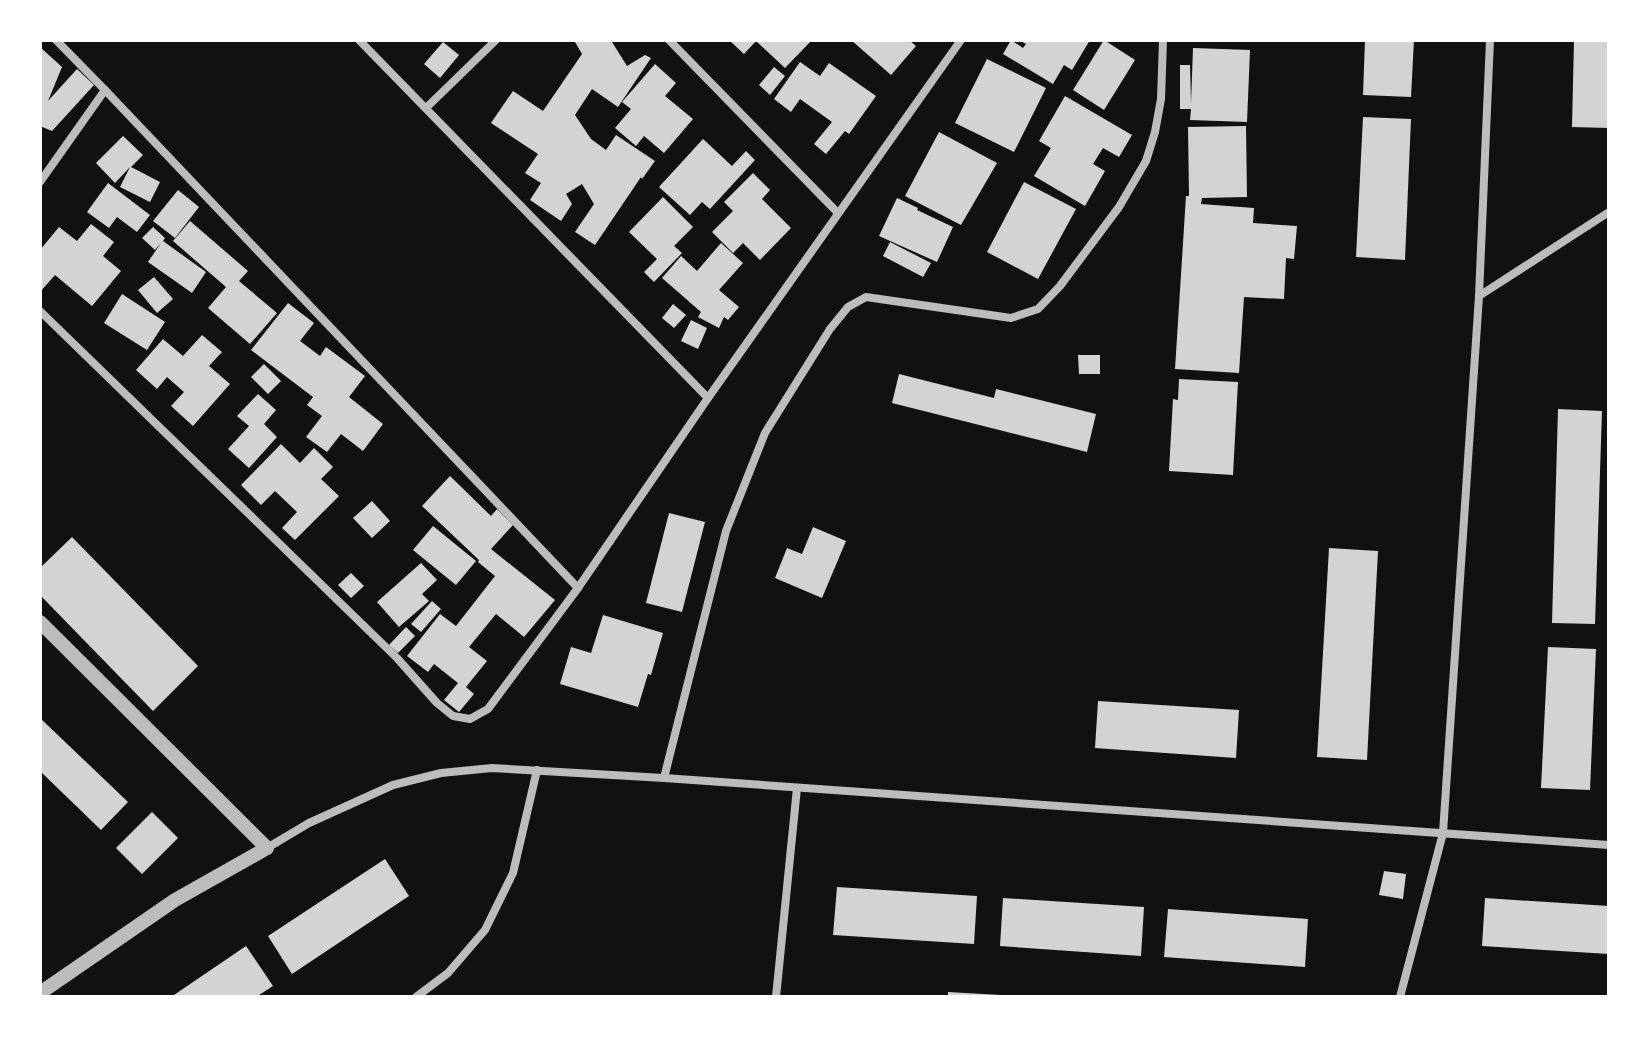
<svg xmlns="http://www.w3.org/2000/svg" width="1649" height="1037" viewBox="0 0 1649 1037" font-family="Rubik,sans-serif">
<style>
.building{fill:#d3d3d3}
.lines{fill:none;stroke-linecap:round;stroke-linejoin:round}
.minor{stroke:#bcbcbc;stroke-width:8}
.tertiary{stroke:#bcbcbc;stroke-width:14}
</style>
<rect width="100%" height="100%" fill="#111"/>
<!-- building -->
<g class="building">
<polygon points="576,40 614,40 612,42 627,66 645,55 651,58 618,107 592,89 575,115 591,139 606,150 616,135 655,161 642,179 641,177 595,245 575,232 594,204 582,184 566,194 572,204 561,221 530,200 541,183 525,173 538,154 491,123 513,91 543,111 582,54 575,42"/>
<polygon points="729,40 812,40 785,68 756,41 744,54"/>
<polygon points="851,40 909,40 916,46 891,75"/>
<polygon points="1011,40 1023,48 1026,44 1019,40 1090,40 1072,70 1064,65 1053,84 1003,54"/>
<polygon points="1104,40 1135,60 1104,110 1073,90"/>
<polygon points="1365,40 1414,40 1411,97 1363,95"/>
<polygon points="1574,40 1609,40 1609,128 1572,127"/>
<polygon points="443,42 459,55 440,78 424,64"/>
<polygon points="40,47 62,67 48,101 77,69 94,85 52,131 40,126"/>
<polygon points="1193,48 1250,50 1247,122 1190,120 1191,109 1180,109 1180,65 1190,65 1191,104"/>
<polygon points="987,59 1046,88 1014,152 955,123"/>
<polygon points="800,62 820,76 829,63 876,96 849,134 845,131 826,154 814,144 832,122 800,99 791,112 774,99"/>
<polygon points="655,64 676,83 665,96 693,119 664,153 644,136 636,146 615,128 631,109 622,102"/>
<polygon points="774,67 785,76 770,95 759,85"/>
<polygon points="1065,96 1132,135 1119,157 1103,148 1093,164 1105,171 1085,206 1034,176 1051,148 1039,141"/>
<polygon points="1363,117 1411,119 1405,260 1356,257"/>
<polygon points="1246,126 1247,197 1202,198 1201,204 1254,208 1253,223 1297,226 1294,259 1286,258 1284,299 1244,297 1239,373 1175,369 1186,196 1189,196 1188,127"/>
<polygon points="939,132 997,163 961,225 905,196"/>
<polygon points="123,136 143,155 131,167 160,182 150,202 120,187 130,167 115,183 96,163"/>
<polygon points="703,139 732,166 746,151 755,160 710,209 702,202 690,215 659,187"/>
<polygon points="753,173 770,190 762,199 791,228 760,260 743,243 733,253 712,232 733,211 724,202"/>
<polygon points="1024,182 1076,209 1038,279 987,252"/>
<polygon points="108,183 150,215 137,232 117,217 109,228 87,212"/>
<polygon points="178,190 199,207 175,238 153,221"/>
<polygon points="663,197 693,227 674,246 682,253 654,282 644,272 657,259 629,232"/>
<polygon points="897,198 918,208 917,210 953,227 937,262 879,236"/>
<polygon points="190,221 248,271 239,281 277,313 250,344 208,308 226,287 173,241"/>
<polygon points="91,224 114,242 103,256 121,271 92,306 55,275 40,292 40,250 59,227 77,241"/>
<polygon points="153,227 165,238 163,241 206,272 192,293 148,262 161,243 155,250 142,238"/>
<polygon points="890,242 931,263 923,277 883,256"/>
<polygon points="721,243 743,263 719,290 739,307 728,320 724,317 719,328 698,317 701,312 662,278 681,256 697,271"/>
<polygon points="154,277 173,299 157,313 138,290"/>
<polygon points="122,294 165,322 147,350 104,323"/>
<polygon points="288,303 314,323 300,341 320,356 326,347 365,376 349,397 383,424 363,451 341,434 327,452 306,437 322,416 307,405 313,397 251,350"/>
<polygon points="673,304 686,315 674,328 662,318"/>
<polygon points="691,320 707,328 698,349 681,341"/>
<polygon points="202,335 222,352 209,366 230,384 193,426 171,406 184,392 167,377 157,389 136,370 163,339 183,356"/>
<polygon points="1078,355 1100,355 1100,374 1079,374"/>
<polygon points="264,364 281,381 268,394 251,377"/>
<polygon points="899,374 994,398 996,389 1096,414 1087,452 892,403"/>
<polygon points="1179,379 1238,382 1233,475 1169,471 1173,399 1178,400"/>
<polygon points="258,394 276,410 264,424 277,437 249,468 228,449 249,426 237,416"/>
<polygon points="1558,409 1602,411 1595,624 1552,623"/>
<polygon points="281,444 300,463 314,448 333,467 321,479 339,496 295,540 282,528 297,512 275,491 261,505 241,485"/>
<polygon points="450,476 491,516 497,509 513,525 491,549 555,600 524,637 496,614 469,647 487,661 466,687 474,694 459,712 444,700 458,683 434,664 428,672 407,656 440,614 456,626 495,576 478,562 479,560 422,506"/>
<polygon points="372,501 390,521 372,538 353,518"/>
<polygon points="669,513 705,522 682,612 646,603"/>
<polygon points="433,526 476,561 456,585 413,550"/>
<polygon points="813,527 846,541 822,598 775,578 787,548 802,554"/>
<polygon points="72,537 198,666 153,711 40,595 40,568"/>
<polygon points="1329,548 1378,551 1367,760 1317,757"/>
<polygon points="421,563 437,580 422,594 429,601 399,627 377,602"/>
<polygon points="351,573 364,586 351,598 338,585"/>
<polygon points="432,601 441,609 421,632 411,624"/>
<polygon points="603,615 663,633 651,675 648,674 638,707 560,684 571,647 591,653"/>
<polygon points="406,627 415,636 398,653 389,645"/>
<polygon points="1548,647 1596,649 1590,790 1541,788"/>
<polygon points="1098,701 1239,710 1236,758 1095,748"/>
<polygon points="40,718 128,802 101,830 40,771"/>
<polygon points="152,812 178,838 142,874 116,848"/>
<polygon points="385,859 409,896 292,974 268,936"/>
<polygon points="1384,871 1406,874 1403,899 1379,895"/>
<polygon points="837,887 977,896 974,944 833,935"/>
<polygon points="1003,898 1144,907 1141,956 1000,946"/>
<polygon points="1485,898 1609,906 1609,954 1482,946"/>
<polygon points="1168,909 1308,919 1305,967 1164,957"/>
<polygon points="246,946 273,986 256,997 171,997"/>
<polygon points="948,992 1001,995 1001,997 948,997"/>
</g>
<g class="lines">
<!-- minor -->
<g class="minor">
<polyline points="56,40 105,90 578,588"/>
<polyline points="359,40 708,398"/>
<polyline points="669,40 838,213"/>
<polyline points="426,108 496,40"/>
<polyline points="40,182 105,90"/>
<polyline points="1479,296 1609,212"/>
<polyline points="40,311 397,658 437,703 453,716 470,719 488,709 578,588 708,398 961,40"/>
<polyline points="664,778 726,531 765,433 830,329 848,307 866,297 1011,318 1038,309 1060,286 1119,207 1146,161 1155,132 1161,99 1163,40"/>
<polyline points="267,848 309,823 393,785 441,773 492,768 664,778 1609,845"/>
<polyline points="416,997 448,973 485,930 513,873 537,770"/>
<polyline points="776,997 797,788"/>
<polyline points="1400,997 1443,833 1479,296 1490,40"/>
</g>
<!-- tertiary -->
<polyline class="tertiary" points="40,622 267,848 175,900 40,993"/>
</g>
<!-- border -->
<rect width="1649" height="1037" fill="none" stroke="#ffffff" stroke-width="84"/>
</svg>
